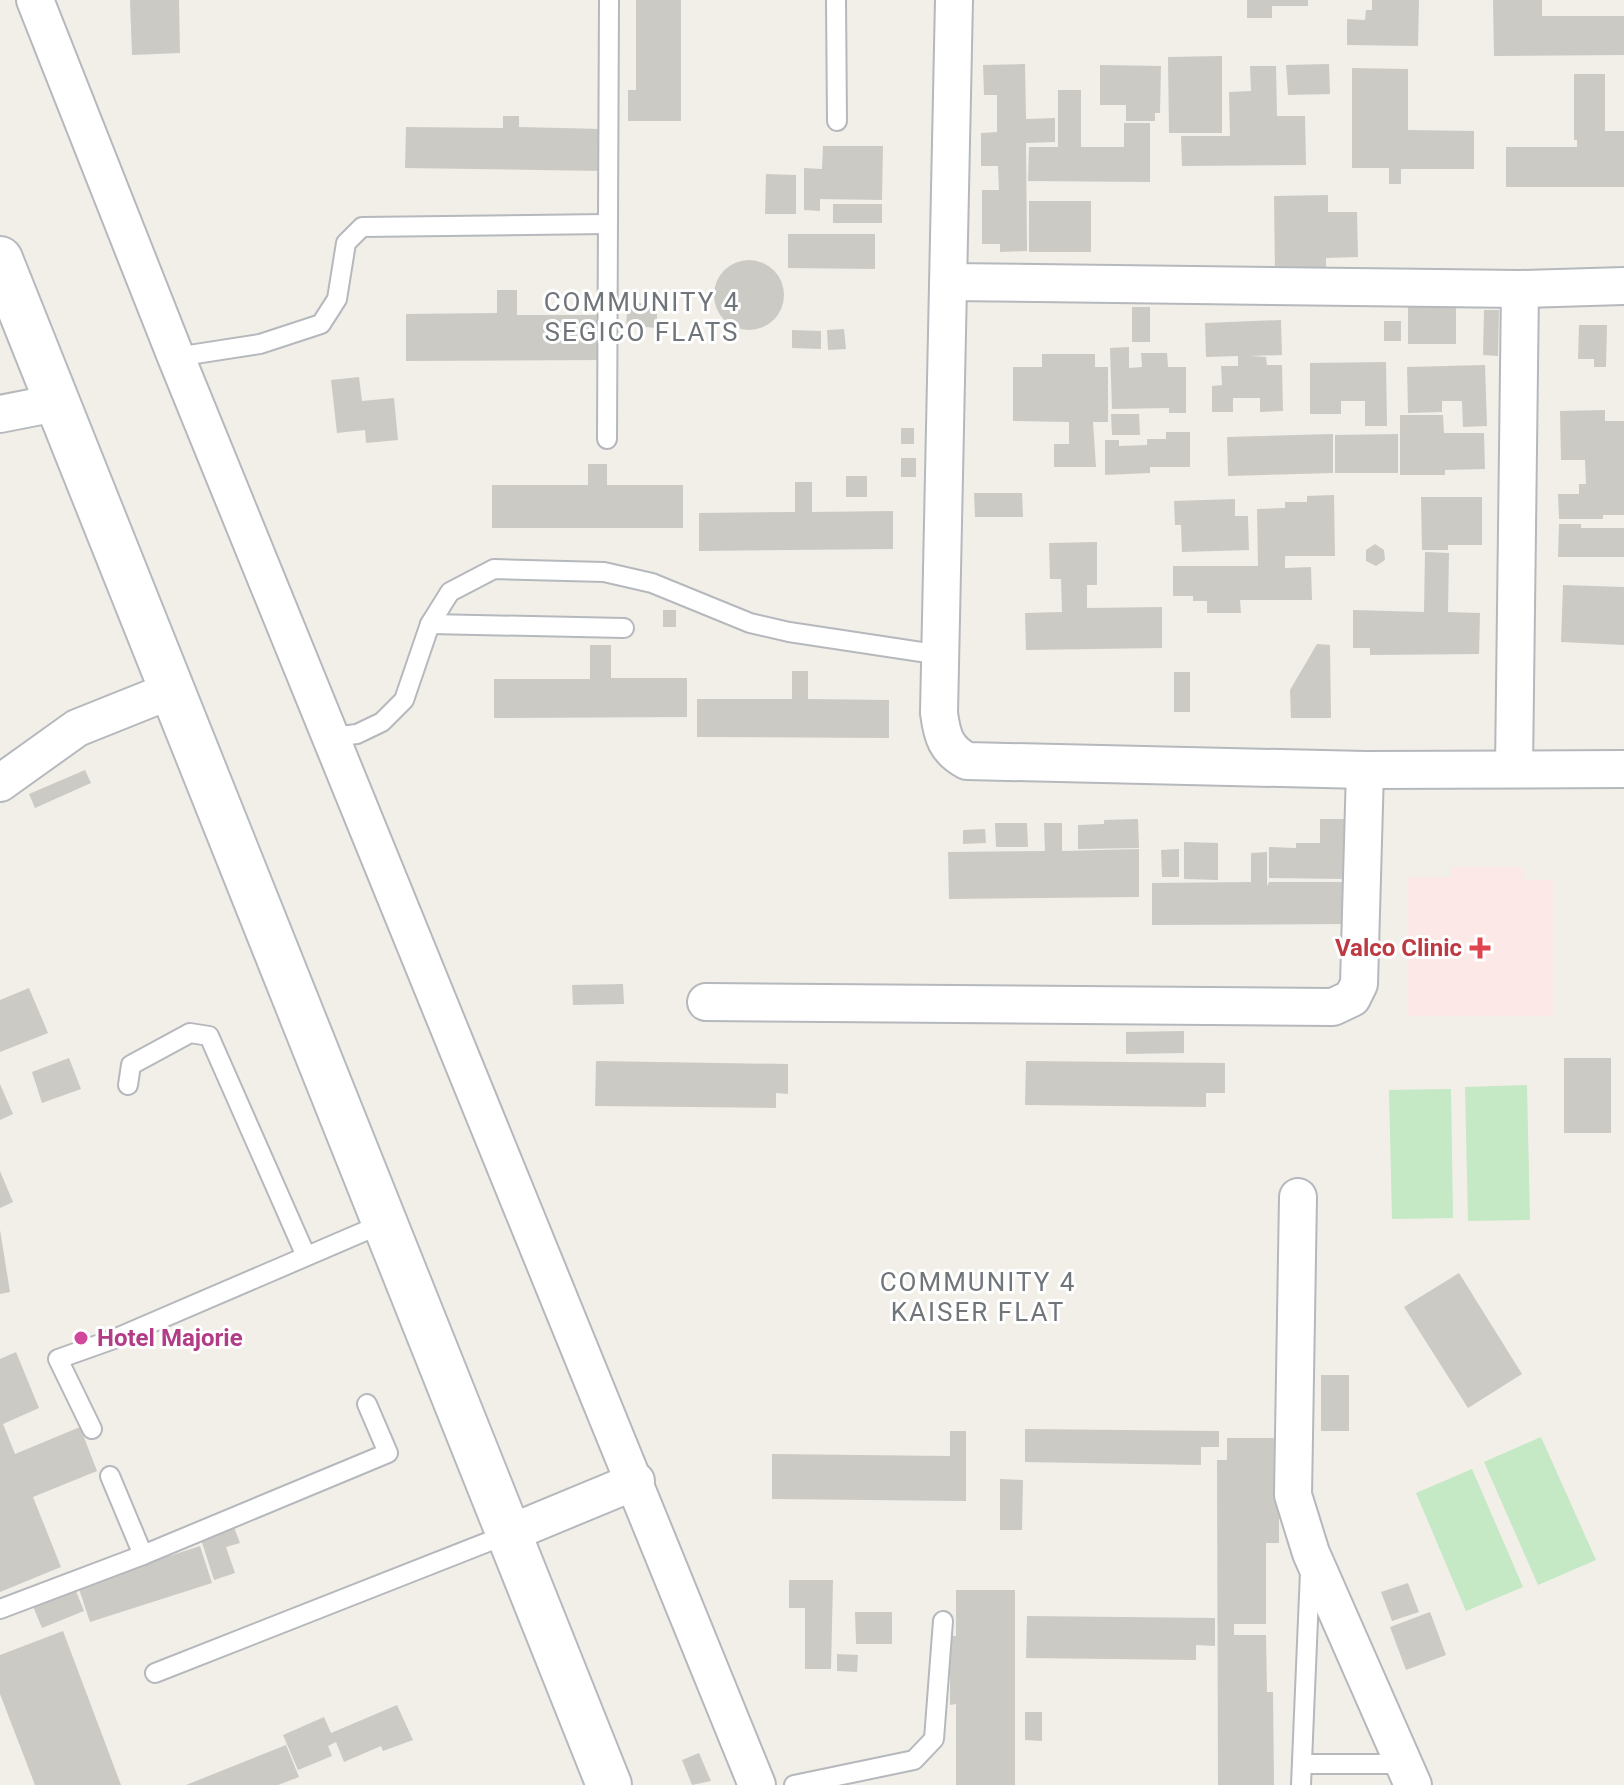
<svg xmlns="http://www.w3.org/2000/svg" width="1624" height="1785" viewBox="0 0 1624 1785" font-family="Roboto,sans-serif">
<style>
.medical{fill:#fce8e6}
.green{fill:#c5e8c5}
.building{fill:#cccac5}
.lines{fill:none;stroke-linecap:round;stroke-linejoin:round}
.lane-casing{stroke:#b5b8bc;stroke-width:22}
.street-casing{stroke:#b5b8bc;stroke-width:40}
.secondary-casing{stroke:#b6babf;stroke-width:48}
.lane{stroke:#fff;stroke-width:18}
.street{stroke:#fff;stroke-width:36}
.secondary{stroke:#fff;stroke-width:44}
.health-dot{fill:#e0444e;stroke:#fff;stroke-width:3}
.hotel-dot{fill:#d1479c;stroke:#fff;stroke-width:3}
.labels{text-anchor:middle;stroke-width:6;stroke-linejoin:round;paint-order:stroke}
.health-label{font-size:24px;font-weight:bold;fill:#be3a42;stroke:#fff;text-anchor:end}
.hotel-label{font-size:24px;font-weight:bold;fill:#b23c85;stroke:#fff;text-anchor:start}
.neighbourhood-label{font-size:26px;letter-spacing:2px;fill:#70757a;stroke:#fff}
</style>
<rect width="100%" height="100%" fill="#f1efe8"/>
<!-- medical -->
<polygon class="medical" points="1452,867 1522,867 1523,880 1553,880 1553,1016 1407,1016 1407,877 1452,877"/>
<!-- green -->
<g class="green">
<polygon points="1527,1085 1530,1220 1468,1221 1465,1087"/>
<polygon points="1451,1089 1453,1218 1392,1219 1389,1090"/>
<polygon points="1541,1437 1596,1560 1538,1585 1484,1462"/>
<polygon points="1472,1469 1523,1587 1466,1611 1416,1493"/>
</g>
<!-- building -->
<g class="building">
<polygon points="130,0 179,0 180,53 132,55"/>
<polygon points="636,0 681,0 681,121 628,121 628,90 636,90"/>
<polygon points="1247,0 1308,0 1308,6 1272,6 1272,18 1247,18"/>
<polygon points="1372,0 1419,0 1418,46 1347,45 1347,19 1365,20 1366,10 1372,10"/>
<polygon points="1493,0 1542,0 1542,16 1624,16 1624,55 1494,56"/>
<polygon points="1222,56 1222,133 1169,133 1168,57"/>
<polygon points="1025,64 1026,119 1055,118 1055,142 1026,143 1027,251 1000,252 1000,244 982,244 982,190 999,190 998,166 981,166 981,133 997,132 997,95 984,95 983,65"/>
<polygon points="1329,64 1330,94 1288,95 1286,65"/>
<polygon points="1100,65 1161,66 1160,113 1155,113 1155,121 1126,121 1126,105 1100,105"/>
<polygon points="1250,66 1276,66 1277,116 1305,116 1306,165 1182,166 1181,136 1230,136 1229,92 1251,91"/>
<polygon points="1352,68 1408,69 1408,130 1474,131 1474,169 1401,169 1401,184 1389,184 1389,168 1352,168"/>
<polygon points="1574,74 1605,74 1605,131 1624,131 1624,187 1506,187 1506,147 1577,147 1577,140 1574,140"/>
<polygon points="1058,90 1081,90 1081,147 1124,147 1124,123 1150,123 1150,182 1028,181 1029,147 1058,147"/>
<polygon points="503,116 519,116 519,127 602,129 601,171 405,168 406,127 503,128"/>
<polygon points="823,146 883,146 882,200 820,199 820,211 804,210 804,168 822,169"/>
<polygon points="766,174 796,175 796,214 765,214"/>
<polygon points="1328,195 1328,212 1357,212 1358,257 1326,258 1326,272 1275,273 1274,196"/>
<rect x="1029" y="201" width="62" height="51"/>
<rect x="833" y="204" width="49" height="19"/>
<polygon points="788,234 875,234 875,269 788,268"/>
<circle cx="749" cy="295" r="35"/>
<polygon points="497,290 517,290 517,315 600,315 601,360 406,361 406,314 497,313"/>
<polygon points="628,302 658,305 656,328 626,325"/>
<rect x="1408" y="305" width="48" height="39"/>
<rect x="1132" y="307" width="18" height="35"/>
<polygon points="1484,310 1499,310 1498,356 1483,355"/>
<polygon points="1281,320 1282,355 1250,356 1266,357 1267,365 1282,365 1283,411 1260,412 1260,398 1233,398 1233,412 1212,412 1212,386 1222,385 1221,366 1238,366 1238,356 1206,357 1205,323"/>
<rect x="1384" y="321" width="17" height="20"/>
<polygon points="1579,325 1607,325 1606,367 1594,367 1594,359 1578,359"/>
<polygon points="844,329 846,349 828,350 827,330"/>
<polygon points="792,330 821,331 821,349 792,348"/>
<polygon points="1129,347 1129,368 1142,367 1141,353 1167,353 1168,367 1186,367 1186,413 1169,413 1169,408 1112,409 1110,348"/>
<polygon points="1042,354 1095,354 1095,367 1108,367 1108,422 1093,422 1096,467 1054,467 1054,444 1069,444 1069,422 1013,421 1013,367 1042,367"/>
<polygon points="1386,362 1387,426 1365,426 1365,401 1341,401 1341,414 1310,414 1310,363"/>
<polygon points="1485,365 1487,426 1463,427 1462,401 1442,401 1442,412 1408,413 1407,367"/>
<polygon points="359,377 362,401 394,398 398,440 366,443 365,430 337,433 331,380"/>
<polygon points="1605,410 1605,421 1624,421 1624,515 1603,515 1603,519 1559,519 1558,494 1579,494 1579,484 1586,484 1585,460 1561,460 1560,411"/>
<polygon points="1111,414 1139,414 1140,435 1112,435"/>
<polygon points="1400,415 1443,415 1444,433 1484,433 1485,469 1445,470 1445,475 1400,475"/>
<rect x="901" y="428" width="13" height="16"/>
<polygon points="1166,432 1190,432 1190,467 1150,467 1150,473 1105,475 1105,440 1119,440 1119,446 1147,445 1147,439 1166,439"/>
<polygon points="1333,434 1333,473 1228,476 1227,437"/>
<polygon points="1398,434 1398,473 1335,473 1335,435"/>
<rect x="901" y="458" width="15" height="19"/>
<polygon points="588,464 607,464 607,485 683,485 683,528 492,528 492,485 588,485"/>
<rect x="846" y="476" width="21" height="21"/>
<polygon points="795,482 812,482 812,512 893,511 893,549 699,551 699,513 795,512"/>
<polygon points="974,493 1022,493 1023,517 975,517"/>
<polygon points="1334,495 1335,556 1285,556 1285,568 1311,567 1312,600 1240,600 1241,613 1207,613 1207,601 1193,601 1193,596 1173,596 1173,566 1258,566 1257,509 1285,508 1285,502 1307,502 1307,496"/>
<polygon points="1421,497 1482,497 1482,545 1448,545 1448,550 1422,550"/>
<polygon points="1235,499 1235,516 1248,516 1249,550 1182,552 1181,525 1175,525 1174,501"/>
<polygon points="1559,524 1581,524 1581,528 1624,528 1624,557 1558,557"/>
<polygon points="1097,542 1097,585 1087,585 1087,608 1162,607 1162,648 1026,650 1025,613 1062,612 1061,579 1050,579 1049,543"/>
<polygon points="1375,544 1384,550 1385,560 1376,566 1366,561 1366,550"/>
<polygon points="1425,552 1449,553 1448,612 1480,613 1479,654 1370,655 1370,648 1353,648 1353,610 1424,612"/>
<polygon points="1563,585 1624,587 1624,645 1561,642"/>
<rect x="663" y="610" width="13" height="17"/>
<polygon points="1317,644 1330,645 1331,718 1291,718 1290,690"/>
<polygon points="590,645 611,645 611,678 687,678 687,717 494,718 494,679 590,679"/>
<polygon points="792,671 808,671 808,699 889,700 889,738 697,737 697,699 792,699"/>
<rect x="1174" y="672" width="16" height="40"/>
<polygon points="85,770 91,783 35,808 29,794"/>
<polygon points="1138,819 1139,848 1078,849 1078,825 1104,824 1104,820"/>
<polygon points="1320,819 1344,819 1343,879 1269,878 1269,847 1296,848 1296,843 1320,843"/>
<polygon points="995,823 1027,823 1028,847 996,847"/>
<polygon points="1044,823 1062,823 1062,851 1139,849 1139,897 949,899 948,852 1045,851"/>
<polygon points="985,829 986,843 963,844 963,830"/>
<polygon points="1184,842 1218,843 1218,880 1184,879"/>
<polygon points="1179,849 1179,877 1162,877 1161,850"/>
<polygon points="1267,852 1267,886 1269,882 1344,882 1344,924 1152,925 1152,883 1251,882 1251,853"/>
<polygon points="623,984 624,1004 573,1005 572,985"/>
<polygon points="29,988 48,1033 0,1052 0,1000"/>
<polygon points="1184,1031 1184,1053 1126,1054 1126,1032"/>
<polygon points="69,1058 81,1089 42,1103 32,1072"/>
<rect x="1564" y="1058" width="47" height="75"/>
<polygon points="596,1061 788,1064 788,1094 776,1093 776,1108 595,1106"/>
<polygon points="1026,1061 1225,1063 1225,1093 1206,1093 1206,1107 1025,1105"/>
<polygon points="0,1084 13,1114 0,1120"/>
<polygon points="0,1171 13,1202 0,1208"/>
<polygon points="0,1230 10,1292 0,1294"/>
<polygon points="1459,1273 1522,1374 1468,1408 1404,1307"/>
<polygon points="16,1352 39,1408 3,1424 15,1454 80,1427 97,1471 33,1497 61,1567 0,1592 0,1359"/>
<rect x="1321" y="1375" width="28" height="56"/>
<polygon points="1025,1429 1219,1431 1219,1447 1201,1447 1201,1465 1025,1462"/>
<polygon points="950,1431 966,1431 966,1501 772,1499 772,1454 950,1456"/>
<polygon points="1227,1438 1279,1438 1279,1543 1266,1543 1266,1624 1234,1624 1234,1635 1266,1635 1267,1692 1273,1692 1274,1785 1218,1785 1217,1460 1227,1460"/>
<polygon points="1000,1479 1023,1480 1022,1530 1000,1530"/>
<polygon points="232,1522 240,1543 226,1547 235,1573 214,1580 199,1533"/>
<polygon points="200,1546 212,1583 90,1622 78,1586"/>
<polygon points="789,1580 833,1580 831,1669 805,1669 805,1608 789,1608"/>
<polygon points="1408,1583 1419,1612 1392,1621 1381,1592"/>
<polygon points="74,1586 84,1611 42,1628 32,1604"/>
<polygon points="956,1590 1015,1590 1015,1785 956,1785 956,1704 950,1705 950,1636 956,1636"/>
<polygon points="855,1612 892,1612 892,1644 856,1644"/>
<polygon points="1430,1612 1446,1655 1406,1670 1390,1627"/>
<polygon points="1027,1616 1215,1618 1215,1646 1196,1645 1196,1660 1026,1658"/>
<polygon points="63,1631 121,1785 35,1785 0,1694 0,1655"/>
<polygon points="837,1654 858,1655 857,1672 837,1671"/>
<polygon points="397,1705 413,1740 383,1751 381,1746 344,1762 336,1742 328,1746 332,1756 298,1770 283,1735 324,1717 331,1733"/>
<polygon points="1025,1712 1042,1712 1042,1741 1025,1740"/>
<polygon points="286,1745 299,1777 278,1785 186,1785"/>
<polygon points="699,1753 711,1781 692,1785 682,1760"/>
</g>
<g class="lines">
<defs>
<g id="lane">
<polyline points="836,0 837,121"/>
<polyline points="176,357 260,344 321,324 337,299 346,243 362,227 607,224"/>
<polyline points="607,439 609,0"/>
<polyline points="430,624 624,628"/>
<polyline points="332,737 357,734 382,722 404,700 430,624 450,592 494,569 604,572 652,583 750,623 789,632 941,655"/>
<polyline points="128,1085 131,1065 190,1033 209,1036 306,1256"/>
<polyline points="92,1429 58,1359 114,1339 384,1223"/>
<polyline points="110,1476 143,1555"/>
<polyline points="0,1609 143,1555 388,1453 367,1404"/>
<polyline points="155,1673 508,1534"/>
<polyline points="1302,1764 1405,1764"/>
<polyline points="794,1785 914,1760 934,1739 943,1621"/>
<polyline points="1301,1785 1310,1572"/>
</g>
<g id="street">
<polyline points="35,0 176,357 757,1785"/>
<path d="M954,0L939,713C942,736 946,750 967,761L1365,770L1624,769"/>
<polyline points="949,282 1520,289 1624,286"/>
<polyline points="0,414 56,403"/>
<polyline points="1514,769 1520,289"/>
<polyline points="0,783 77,728 172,690"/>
<polyline points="706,1002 1333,1007 1352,998 1359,984 1365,770"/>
<polyline points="1298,1197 1293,1495 1311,1553 1413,1785"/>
<polyline points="508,1534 636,1481"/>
</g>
<polyline id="secondary" points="0,259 609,1785"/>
</defs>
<!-- lane casing -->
<use href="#lane" class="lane-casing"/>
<!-- street casing -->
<use href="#street" class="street-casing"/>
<!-- secondary casing -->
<use href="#secondary" class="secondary-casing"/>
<!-- lane -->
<use href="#lane" class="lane"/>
<!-- street -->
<use href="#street" class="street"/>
<!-- secondary -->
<use href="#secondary" class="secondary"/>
</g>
<!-- markers -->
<path class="health-dot" d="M1476 936h8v8h8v8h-8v8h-8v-8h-8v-8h8z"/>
<circle class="hotel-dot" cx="81" cy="1338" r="8"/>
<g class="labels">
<!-- health labels -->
<g class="health-label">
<text x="1462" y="956">Valco Clinic</text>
</g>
<!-- hotel labels -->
<g class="hotel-label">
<text x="97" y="1346">Hotel Majorie</text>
</g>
<!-- neighbourhood labels -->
<g class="neighbourhood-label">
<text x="642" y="311">COMMUNITY 4<tspan x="642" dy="30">SEGICO FLATS</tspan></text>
<text x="978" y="1291">COMMUNITY 4<tspan x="978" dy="30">KAISER FLAT</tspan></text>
</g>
</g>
</svg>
